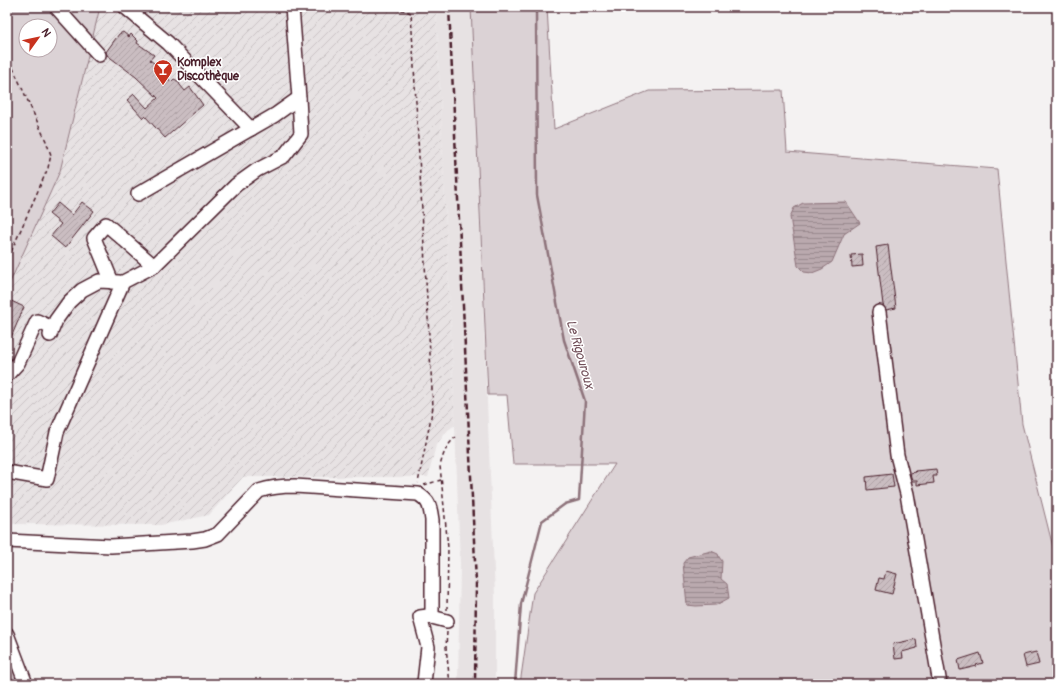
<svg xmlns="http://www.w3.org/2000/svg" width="1064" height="691" viewBox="0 0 1064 691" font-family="Pangolin,sans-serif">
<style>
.built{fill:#e7e2e3}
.industrial{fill:url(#industrial-furrows)}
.green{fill:#dbd2d5;stroke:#927880;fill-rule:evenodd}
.water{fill:url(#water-rules);stroke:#8d727a}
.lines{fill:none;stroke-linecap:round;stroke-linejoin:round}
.stream{stroke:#8d727a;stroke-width:2.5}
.building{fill:url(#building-hatch);stroke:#4a1f2b}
.minor-casing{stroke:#4a1f2b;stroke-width:16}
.path{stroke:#4a1f2b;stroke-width:1.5;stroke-dasharray:4 3;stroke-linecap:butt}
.minor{stroke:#fff;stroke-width:13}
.rail{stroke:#4a1f2b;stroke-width:2.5;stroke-dasharray:6 3;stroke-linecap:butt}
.labels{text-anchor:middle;stroke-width:3;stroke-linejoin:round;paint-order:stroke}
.poi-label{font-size:12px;font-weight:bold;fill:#4a1f2b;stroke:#fff;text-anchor:start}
.water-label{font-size:13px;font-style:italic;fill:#714f59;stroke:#fff}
</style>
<defs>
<pattern id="industrial-furrows" width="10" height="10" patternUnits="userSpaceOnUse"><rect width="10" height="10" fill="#e7e2e3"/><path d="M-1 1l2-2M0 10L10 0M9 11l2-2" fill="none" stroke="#c8c1c3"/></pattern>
<pattern id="water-rules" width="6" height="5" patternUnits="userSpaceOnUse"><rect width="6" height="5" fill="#baa9ae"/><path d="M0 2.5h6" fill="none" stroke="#99898e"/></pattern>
<pattern id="building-hatch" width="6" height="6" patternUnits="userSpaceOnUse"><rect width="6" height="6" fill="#cabdc1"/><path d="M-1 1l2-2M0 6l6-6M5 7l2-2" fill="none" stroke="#afa2a6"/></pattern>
</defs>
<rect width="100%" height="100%" fill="#f4f2f2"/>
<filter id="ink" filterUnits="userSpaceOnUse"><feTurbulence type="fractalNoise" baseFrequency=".025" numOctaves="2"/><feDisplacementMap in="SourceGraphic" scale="8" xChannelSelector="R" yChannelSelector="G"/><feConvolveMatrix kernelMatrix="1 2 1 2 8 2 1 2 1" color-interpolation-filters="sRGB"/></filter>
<g filter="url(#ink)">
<!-- built -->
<polygon class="built" points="436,7 471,7 495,596 495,684 458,684 460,564 455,425"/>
<!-- industrial -->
<polygon class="industrial" points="100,7 436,7 455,425 448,430 436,445 428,477 243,477 209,515 161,525 7,524 7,289 60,171"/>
<!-- green -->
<g class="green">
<path d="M7,7H100L60,171L7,289ZM26,26H50V50H26Z"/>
<polygon points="471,7 547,7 554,129 649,91 783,90 787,152 997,169 1022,424 1057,563 1057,684 520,684 533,593 615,464 513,464 507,395 488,395"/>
<polygon points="7,647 21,684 7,684"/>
</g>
<!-- water -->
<g class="water">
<polygon points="846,202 860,223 844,234 832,262 822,269 812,273 804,272 798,266 790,217 794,208 803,203"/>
<polygon points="711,551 718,554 719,557 722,561 721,579 727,584 729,598 716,605 696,606 687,605 683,563 688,557"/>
</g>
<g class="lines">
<!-- stream -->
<polyline class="stream" points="515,684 521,604 542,521 565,504 579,500 585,401 564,340 537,195 536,7"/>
</g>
<!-- building -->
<g class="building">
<polygon points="123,32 129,37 131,34 138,41 137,43 154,55 150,60 159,67 171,82 174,79 178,81 180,85 185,91 190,87 203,105 165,138 145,116 143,118 127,100 134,94 147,108 158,98 136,77 107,55 106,52 119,34"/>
<polygon points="82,202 94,211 65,248 51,236 61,224 49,214 58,203 72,215"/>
<polygon points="888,245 896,308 886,310 883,305 876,247"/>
<polygon points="862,254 863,266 852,267 851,255"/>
<polygon points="7,299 24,307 7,347"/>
<polygon points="936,469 937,476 933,476 934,483 917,485 917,481 912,481 910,473 916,472 915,471"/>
<polygon points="892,474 894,487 867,490 866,477"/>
<polygon points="886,571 897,574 892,594 876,590 879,578 884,579"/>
<polygon points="916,639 917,648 902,652 903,658 895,659 893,644"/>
<polygon points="1036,652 1039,664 1026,667 1023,655"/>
<polygon points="980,653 983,663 976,665 977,666 960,670 958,660"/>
</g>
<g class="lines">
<defs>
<g id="minor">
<polyline points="56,7 99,55"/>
<polyline points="125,7 168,43 251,129"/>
<polyline points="138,194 275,115 299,98"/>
<polyline points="112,282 94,238 106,224 154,266"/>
<polyline points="879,312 897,455 907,494 940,684"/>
<polyline points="50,335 56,320 69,302 82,290 99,281 119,282"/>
<polyline points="7,375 18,363 37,321 52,328"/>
<polyline points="7,472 47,479 57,432 123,282 154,266 236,185 257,170 284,156 301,134 299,98 292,7"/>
<path d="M7,541L111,546L192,541L205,539L218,534L259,491C271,487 282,486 295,486L418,494C430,501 430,507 432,520V617"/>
<polyline points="7,634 26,684"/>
<polyline points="422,684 424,683 428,647 420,617 428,616 447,621"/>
</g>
</defs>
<!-- minor casing -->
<use href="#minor" class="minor-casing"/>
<!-- path -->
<g class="path">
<polyline points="394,7 411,13 433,407 418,483"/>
<polyline points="7,55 46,141 51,155 48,168 7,261"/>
<polyline points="424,485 441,480"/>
<path d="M447,610L448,548L440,466C443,455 446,445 456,437"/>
<polyline points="447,632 446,647 450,684"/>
</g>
<!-- minor -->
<use href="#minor" class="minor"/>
<!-- rail -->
<polyline class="rail" points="449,7 476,583 475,684"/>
</g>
</g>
<!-- icons -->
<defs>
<symbol id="bar-pin" viewBox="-11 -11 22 30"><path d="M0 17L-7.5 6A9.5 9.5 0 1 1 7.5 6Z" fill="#c8321e" stroke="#fff"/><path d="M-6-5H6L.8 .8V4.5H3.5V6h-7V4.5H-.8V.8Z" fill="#fff"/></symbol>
</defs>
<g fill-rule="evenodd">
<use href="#bar-pin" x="152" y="58" width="22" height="30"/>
</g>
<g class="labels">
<!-- poi labels -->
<g class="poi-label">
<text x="177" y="66">Komplex<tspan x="177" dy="14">Discothèque</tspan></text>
</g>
<!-- water labels -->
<g class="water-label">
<text transform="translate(581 354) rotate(74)" y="5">Le Rigouroux</text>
</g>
</g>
<!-- margin -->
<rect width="1064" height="691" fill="none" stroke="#fff" stroke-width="24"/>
<rect x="12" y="12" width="1040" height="667" fill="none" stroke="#4a1f2b" stroke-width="1.5" filter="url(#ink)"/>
<!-- north arrow -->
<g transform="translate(38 38) rotate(57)"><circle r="19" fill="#ffffff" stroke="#b7a5aa"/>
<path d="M0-3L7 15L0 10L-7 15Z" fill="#c8321e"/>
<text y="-6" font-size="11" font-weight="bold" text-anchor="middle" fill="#4a1f2b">N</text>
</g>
</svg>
